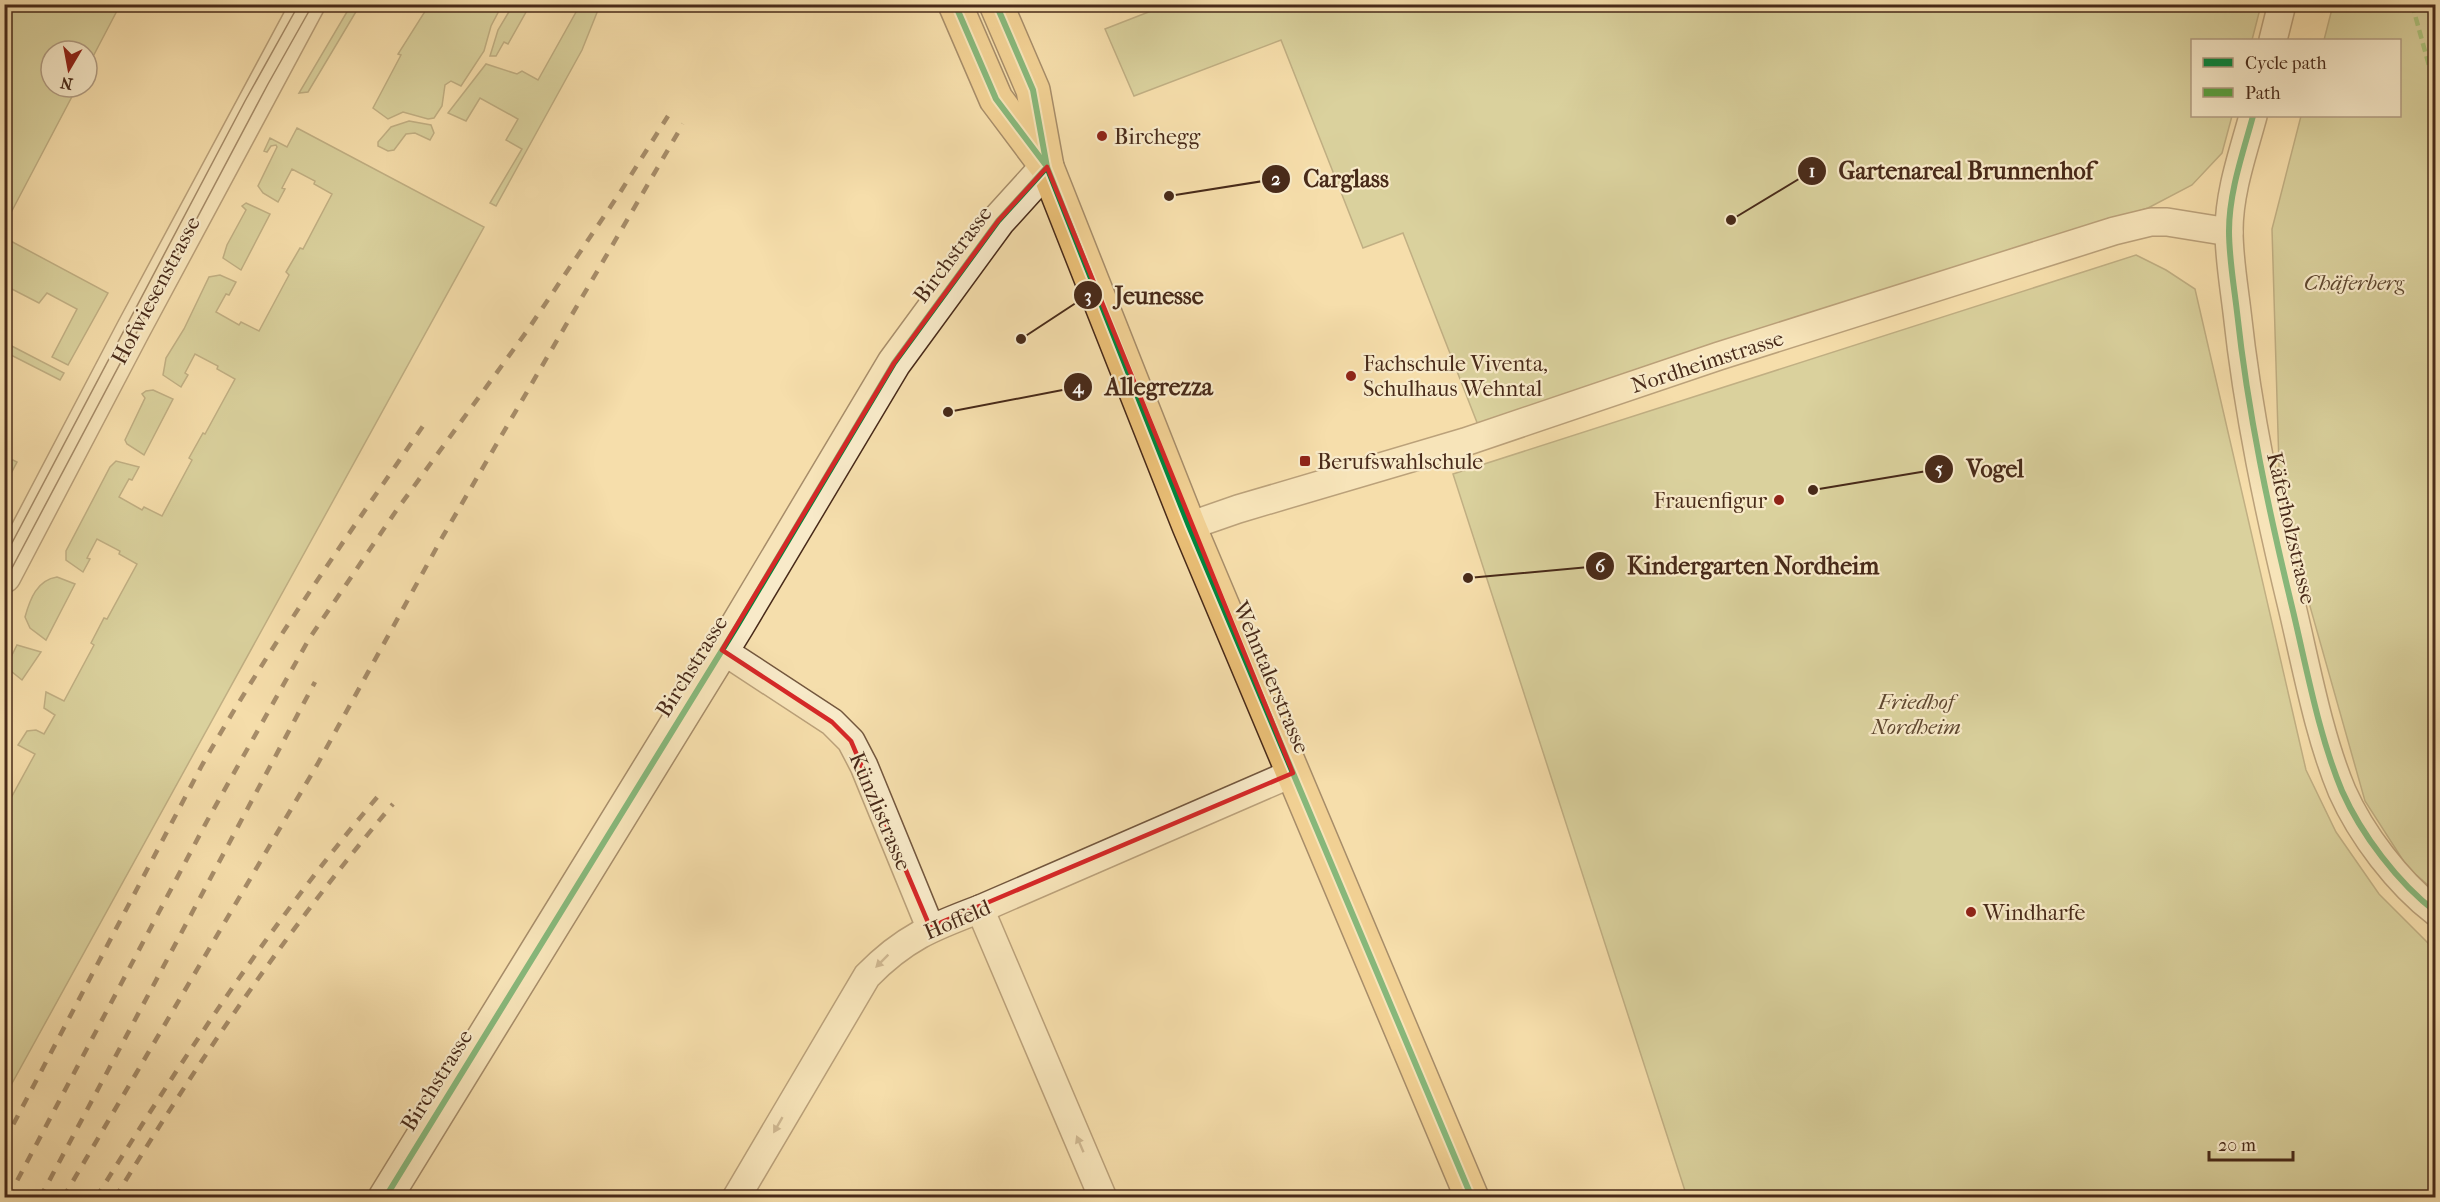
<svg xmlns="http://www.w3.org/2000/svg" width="2440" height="1202" viewBox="0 0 2440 1202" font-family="'IM FELL French Canon',serif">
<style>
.green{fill:#b9c28c;stroke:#807652;stroke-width:1.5}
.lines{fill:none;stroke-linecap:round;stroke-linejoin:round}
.minor-casing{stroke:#73573e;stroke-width:30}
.tertiary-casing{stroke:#73573e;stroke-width:36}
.secondary-casing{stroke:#482a19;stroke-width:36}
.primary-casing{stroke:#482a19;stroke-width:36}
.minor{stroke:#f8eac9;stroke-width:27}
.tertiary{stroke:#f8eac9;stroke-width:33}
.secondary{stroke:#f8eac9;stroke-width:33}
.primary{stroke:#eabf76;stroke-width:33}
.tram{stroke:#482a19;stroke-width:1.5}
.rail{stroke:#482a19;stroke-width:4.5;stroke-dasharray:10 10;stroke-linecap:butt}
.quiet{stroke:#56a440;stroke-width:4.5;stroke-dasharray:9 4.5;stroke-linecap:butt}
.cycleway-casing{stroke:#f8eac9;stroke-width:10}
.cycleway{stroke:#00873e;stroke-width:6}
.oneway{fill:#a08a71}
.marked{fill:none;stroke:#d62828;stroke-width:4.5;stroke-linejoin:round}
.poi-dot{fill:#8f2418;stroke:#f8eac9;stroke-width:2}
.labels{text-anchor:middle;stroke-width:4.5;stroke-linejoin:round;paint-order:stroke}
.poi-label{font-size:22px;fill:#482a19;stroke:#f8eac9;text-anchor:start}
.street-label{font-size:22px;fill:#482a19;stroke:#f8eac9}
.park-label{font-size:22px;font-style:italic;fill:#5f4830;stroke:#f8eac9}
.leader{fill:none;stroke:#482a19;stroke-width:2}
.callout-dot{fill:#482a19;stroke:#f8eac9;stroke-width:2}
.mark-label{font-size:18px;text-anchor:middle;font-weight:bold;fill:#fff}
.callout-label{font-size:24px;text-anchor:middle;font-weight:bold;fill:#482a19;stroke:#f8eac9;stroke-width:4.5;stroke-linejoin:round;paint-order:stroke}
</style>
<rect width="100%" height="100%" fill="#f5deac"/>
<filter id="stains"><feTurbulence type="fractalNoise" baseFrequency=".00333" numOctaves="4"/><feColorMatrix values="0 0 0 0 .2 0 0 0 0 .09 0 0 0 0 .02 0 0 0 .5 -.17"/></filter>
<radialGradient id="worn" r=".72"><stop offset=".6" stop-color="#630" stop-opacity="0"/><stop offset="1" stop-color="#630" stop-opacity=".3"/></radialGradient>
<!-- green -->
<g class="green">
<polygon points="5,4 120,5 87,68 87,51 51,51 51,87 77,87 5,224"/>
<polygon points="1169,4 2261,5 2252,40 2192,40 2192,116 2232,116 2222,153 2192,185 2148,208 1478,425 1403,233 1363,248 1281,40 1134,96 1105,29"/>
<polygon points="351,5 360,5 308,92 299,93"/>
<polygon points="429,5 502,5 491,26 484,51 461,86 451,81 445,85 442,106 434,118 428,119 403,112 388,119 373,108 401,55 398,54"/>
<polygon points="511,5 530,5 508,44 504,42 496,56 490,56 498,30 510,10"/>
<polygon points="580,5 600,5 582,50 496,206 490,203 522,149 506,140 518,119 480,98 466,121 448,113 486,64 517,74 522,71 538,80"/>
<polygon points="2333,5 2435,5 2435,891 2408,868 2365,801 2280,500 2272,229 2301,116 2400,116 2400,40 2324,40"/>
<polygon points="409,121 431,125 434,133 430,140 415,133 406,134 394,150 388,151 378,146 378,142 391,127"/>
<polygon points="297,128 484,227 5,1096 5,809 35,754 18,745 27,731 36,730 44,734 55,715 44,708 46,692 64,701 94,645 91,643 104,618 107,619 137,564 119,554 120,551 97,539 87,558 90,559 83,572 66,560 66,551 110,467 116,461 139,467 132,480 129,479 119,497 142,510 144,507 162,516 192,460 189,458 203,433 205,434 235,379 217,369 218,366 195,354 185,373 188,375 181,387 163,375 166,358 184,329 209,277 220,275 236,282 229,295 226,294 216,312 239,325 241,322 259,331 289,275 286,272 300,248 303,249 332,194 314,184 315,181 292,169 282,188 285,189 278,202 263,193 258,186 277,147 276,145 271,146 267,152 264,151 270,138 287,147"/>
<polygon points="246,203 270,214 241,270 223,258 227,245 246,210 242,206"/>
<polygon points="5,238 108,293 68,365 52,357 77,309 47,293 39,303 10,288 5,298"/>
<polygon points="2136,255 2166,270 2195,289 2306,770 2336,832 2379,894 2435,950 2435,1197 1687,1197 1453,474"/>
<polygon points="4,342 64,373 60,380 5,352"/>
<polygon points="153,390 173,399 144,455 127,444 125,440 145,398 142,394 146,391"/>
<polygon points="5,456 17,462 5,485"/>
<path d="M57,577L75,584L46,640L30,628L25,617C30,599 37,580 57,577Z"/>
<polygon points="17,645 41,652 22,680 6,667"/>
</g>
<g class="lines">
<defs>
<g id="minor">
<polyline points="2273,40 2282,4"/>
<path d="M2253,116C2243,153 2229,192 2229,231C2229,258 2234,286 2237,312C2248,414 2269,512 2293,611C2307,670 2319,736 2342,791C2361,834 2398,883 2436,912"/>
<polyline points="1189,526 1238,509 1465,442 1719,356 2114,231 2151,222 2167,222 2229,232"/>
<polyline points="722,650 832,722 851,741 864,766 930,927"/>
<polyline points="980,909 1103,1198"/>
<path d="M736,1198L867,976C904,938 932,927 980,909L1293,773"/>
</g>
<polyline id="tertiary" points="4,576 133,330 308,4"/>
<polyline id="secondary" points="385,1198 737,626 894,363 998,221 1047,167"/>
<g id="primary">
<polyline points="955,4 996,99 1044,163"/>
<polyline points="996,4 1033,90 1047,167 1189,526 1472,1198"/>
</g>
</defs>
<!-- minor casing -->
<use href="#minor" class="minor-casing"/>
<!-- tertiary casing -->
<use href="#tertiary" class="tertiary-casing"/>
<!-- secondary casing -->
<use href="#secondary" class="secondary-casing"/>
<!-- primary casing -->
<use href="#primary" class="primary-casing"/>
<!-- minor -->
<use href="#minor" class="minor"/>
<!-- tertiary -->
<use href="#tertiary" class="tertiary"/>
<!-- secondary -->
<use href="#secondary" class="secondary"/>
<!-- primary -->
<use href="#primary" class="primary"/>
<!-- tram -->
<g class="tram">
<polyline points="4,558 245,101 299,4"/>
<polyline points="4,583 268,84 313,4"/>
</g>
<!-- rail -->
<g class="rail">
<path d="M4,1142L201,767C268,648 346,538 423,426"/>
<polyline points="8,1198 207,821 309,639 396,511 527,331 621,191 668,116"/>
<polyline points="40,1198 315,682"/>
<polyline points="63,1198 317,765 443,536 683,124"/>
<path d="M96,1198C183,1058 272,921 379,795"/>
<path d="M115,1198C198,1061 289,927 393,804"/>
</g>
<!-- quiet -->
<polyline class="quiet" points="2412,4 2436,91"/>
<defs>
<g id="cycleway">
<polyline points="955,4 996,99 1045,164"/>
<polyline points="996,4 1033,90 1047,167 1189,526 1472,1198"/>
<path d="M2253,116C2243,153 2229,192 2229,231C2229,258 2234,286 2237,312C2248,414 2269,512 2293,611C2307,670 2319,736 2342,791C2361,834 2398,883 2436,912"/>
<polyline points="385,1198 737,626 894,363 998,221 1047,167"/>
</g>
</defs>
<!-- cycleway casing -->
<use href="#cycleway" class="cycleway-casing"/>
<!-- cycleway -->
<use href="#cycleway" class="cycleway"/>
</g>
<!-- one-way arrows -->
<defs><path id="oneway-solid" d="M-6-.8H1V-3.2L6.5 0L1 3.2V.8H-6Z" transform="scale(1.5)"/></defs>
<g class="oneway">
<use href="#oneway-solid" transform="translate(882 961) rotate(135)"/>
<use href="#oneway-solid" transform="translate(778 1125) rotate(120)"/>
<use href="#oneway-solid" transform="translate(1080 1144) rotate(-113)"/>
</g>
<!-- marked area -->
<path d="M0 0H2440V1202H0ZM1047,167L1293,773L930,927L851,741L832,722L722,650L894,363L998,221Z" fill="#f5deac" fill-opacity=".55" fill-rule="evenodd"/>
<path class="marked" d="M1047,167L1293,773L930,927L851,741L832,722L722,650L894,363L998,221Z"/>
<!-- markers -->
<g class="poi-dot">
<circle cx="1102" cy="136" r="6"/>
<circle cx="1351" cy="376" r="6"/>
<rect x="1299" y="455" width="12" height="12" rx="3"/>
<circle cx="1779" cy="500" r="6"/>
<circle cx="1971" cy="912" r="6"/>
</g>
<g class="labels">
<!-- poi labels -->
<g class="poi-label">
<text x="1114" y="144">Birchegg</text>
<text x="1363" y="371">Fachschule Viventa,<tspan x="1363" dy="25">Schulhaus Wehntal</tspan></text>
<text x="1317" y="469">Berufswahlschule</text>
<text x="1767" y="508" text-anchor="end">Frauenfigur</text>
<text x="1983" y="920">Windharfe</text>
</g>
<!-- street labels -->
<g class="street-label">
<text transform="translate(952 254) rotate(-53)" y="8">Birchstrasse</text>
<text transform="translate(155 290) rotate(-62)" y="8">Hofwiesenstrasse</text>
<text transform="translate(1707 361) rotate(-18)" y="8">Nordheimstrasse</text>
<text transform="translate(2292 528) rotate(77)" y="8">Käferholzstrasse</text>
<text transform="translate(691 666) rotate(-58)" y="8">Birchstrasse</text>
<text transform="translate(1272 677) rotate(67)" y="8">Wehntalerstrasse</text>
<text transform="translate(881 811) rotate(67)" y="8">Künzlistrasse</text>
<text transform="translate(957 919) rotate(-23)" y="8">Hoffeld</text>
<text transform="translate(436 1080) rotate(-58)" y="8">Birchstrasse</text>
</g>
<!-- park labels -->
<g class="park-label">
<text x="2354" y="290">Chäferberg</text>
<text x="1916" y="709">Friedhof<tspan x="1916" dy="25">Nordheim</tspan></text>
</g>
</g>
<!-- callouts -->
<path class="leader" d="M1731 220L1812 171M1169 196L1276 179M1021 339L1088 295M948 412L1078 387M1813 490L1939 469M1468 578L1600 566"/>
<g class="callout-dot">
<circle cx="1731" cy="220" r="6"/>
<circle cx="1169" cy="196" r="6"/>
<circle cx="1021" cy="339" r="6"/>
<circle cx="948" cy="412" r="6"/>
<circle cx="1813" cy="490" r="6"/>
<circle cx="1468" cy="578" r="6"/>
<circle cx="1812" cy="171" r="15"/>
<circle cx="1276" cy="179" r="15"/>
<circle cx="1088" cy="295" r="15"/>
<circle cx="1078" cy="387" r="15"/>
<circle cx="1939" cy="469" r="15"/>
<circle cx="1600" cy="566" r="15"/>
</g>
<g class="mark-label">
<text x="1812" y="177">1</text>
<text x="1276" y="185">2</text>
<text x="1088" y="302">3</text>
<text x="1078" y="393">4</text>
<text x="1939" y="475">5</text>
<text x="1600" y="572">6</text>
</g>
<g class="callout-label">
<text x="1966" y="179">Gartenareal Brunnenhof</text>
<text x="1346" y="187">Carglass</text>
<text x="1159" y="304">Jeunesse</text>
<text x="1159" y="395">Allegrezza</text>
<text x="1995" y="477">Vogel</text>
<text x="1753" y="574">Kindergarten Nordheim</text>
</g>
<!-- margin -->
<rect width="2440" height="1202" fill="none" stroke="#f5deac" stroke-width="24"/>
<rect x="6" y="6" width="2428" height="1190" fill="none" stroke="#482a19" stroke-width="3"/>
<rect x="12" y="12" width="2416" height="1178" fill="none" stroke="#482a19" stroke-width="1.5"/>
<!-- legend -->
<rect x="2191" y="39" width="210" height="78" fill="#f8eac9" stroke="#b29d83" stroke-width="1.5"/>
<rect x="2203" y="58" width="30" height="9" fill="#00873e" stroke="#b29d83" stroke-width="1.5"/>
<text x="2245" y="69" font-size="18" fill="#482a19">Cycle path</text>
<rect x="2203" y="88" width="30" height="9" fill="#56a440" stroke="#b29d83" stroke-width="1.5"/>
<text x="2245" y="99" font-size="18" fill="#482a19">Path</text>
<!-- north arrow -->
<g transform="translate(69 69) rotate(190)"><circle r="28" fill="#f8eac9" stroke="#b29d83" stroke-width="1.5"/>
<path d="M0-4.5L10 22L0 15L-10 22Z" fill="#8f2418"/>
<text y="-9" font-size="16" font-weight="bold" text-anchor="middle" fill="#482a19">N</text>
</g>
<!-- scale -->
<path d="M2209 1151v9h84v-9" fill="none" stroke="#482a19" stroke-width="3"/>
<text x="2218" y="1151" font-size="18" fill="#482a19" stroke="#f8eac9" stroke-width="4.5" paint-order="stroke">20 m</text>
<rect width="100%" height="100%" filter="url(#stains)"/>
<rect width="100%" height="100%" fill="url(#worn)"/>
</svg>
